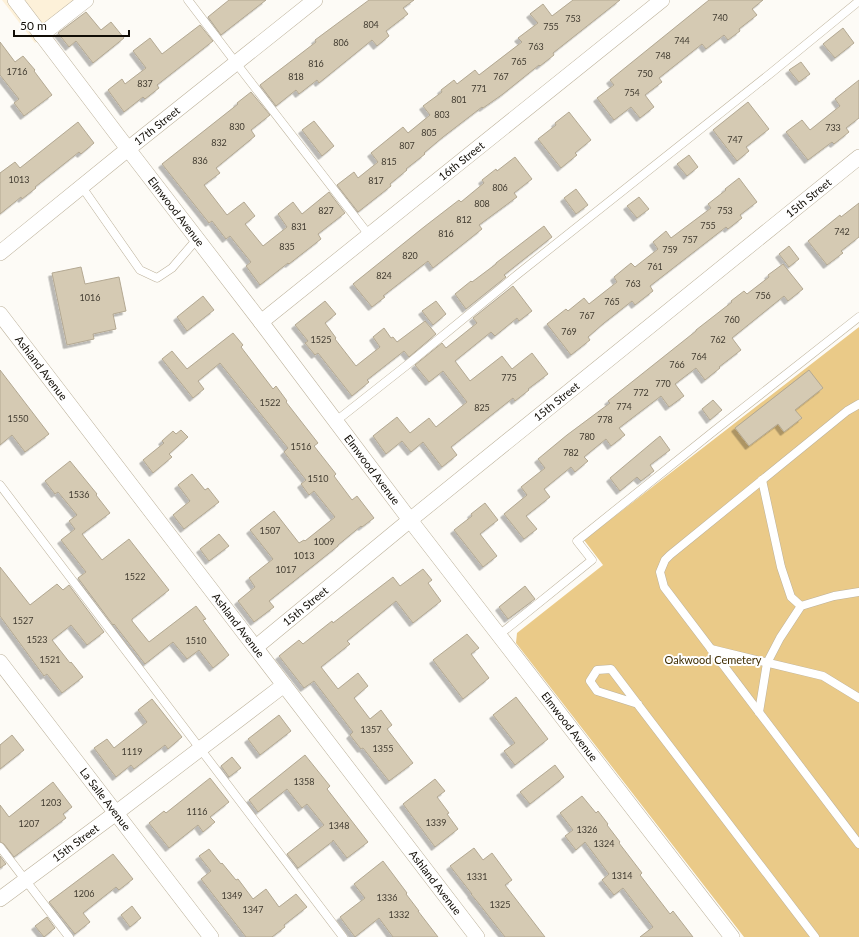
<svg xmlns="http://www.w3.org/2000/svg" width="859" height="937" viewBox="0 0 859 937" font-family="Lato,sans-serif">
<style>
.built{fill:#fdf1d9}
.green{fill:#eaca88}
.building{fill:#d5cab3;stroke:#b3a892;filter:url(#shadow)}
.lines{fill:none;stroke-linecap:round;stroke-linejoin:round}
.service-casing{stroke:#bdb29b;stroke-width:9}
.minor-casing{stroke:#bdb29b;stroke-width:16}
.service{stroke:#fff;stroke-width:8}
.minor{stroke:#fff;stroke-width:15}
.labels{text-anchor:middle;stroke-width:4;stroke-linejoin:round;paint-order:stroke}
.number-label{font-size:9px;fill:#423c31}
.street-label{font-size:11px;fill:#110d06;stroke:#fff}
.park-label{font-size:11px;fill:#3e2c00;stroke:#fff}
</style>
<defs>
<filter id="shadow"><feDropShadow dx="-3.5" dy="3.5" stdDeviation="0" flood-color="#0004"/></filter>
</defs>
<rect width="100%" height="100%" fill="#fdfbf6"/>
<!-- built -->
<polygon class="built" points="2,0 93,0 35,43"/>
<!-- green -->
<polygon class="green" points="859,327 859,937 744,937 516,643 517,633 603,565 584,540"/>
<!-- building -->
<g class="building">
<polygon points="229,0 266,0 221,35 208,17"/>
<polygon points="369,0 414,0 403,8 408,14 386,31 389,36 377,46 372,40 319,83 317,80 299,94 296,90 276,106 260,85 316,42 315,40"/>
<polygon points="573,0 620,0 553,53 554,55 540,66 539,65 503,94 483,108 482,107 443,137 424,153 425,154 406,169 407,170 390,184 391,186 358,212 337,185 354,172 358,178 378,162 371,153 403,127 408,133 430,115 423,106 442,92 441,90 454,80 457,84 475,70 479,75 522,42 518,38 538,23 530,14 543,4 552,16"/>
<polygon points="709,0 763,0 752,9 757,15 739,29 740,31 728,40 724,35 706,49 702,44 659,78 662,82 645,95 654,107 640,118 631,107 614,120 597,98 614,85 610,80"/>
<polygon points="86,12 101,30 111,22 124,38 93,63 76,41 69,47 58,33"/>
<polygon points="200,25 213,41 157,85 159,88 145,99 143,97 124,112 108,90 122,79 125,84 146,68 133,51 150,38 162,54"/>
<polygon points="843,28 854,43 835,58 823,44"/>
<polygon points="0,42 15,62 23,56 35,70 34,71 52,95 24,116 14,103 19,99 0,75"/>
<polygon points="801,62 810,74 799,82 789,70"/>
<polygon points="859,80 859,118 846,128 849,132 834,144 832,142 808,160 786,132 802,120 810,130 840,106 835,99"/>
<polygon points="251,92 270,115 251,130 255,136 216,168 220,173 204,185 227,215 244,202 255,216 245,224 263,246 287,227 278,214 293,202 302,214 329,192 345,213 318,234 321,239 289,264 288,263 260,285 246,266 251,262 230,236 226,239 212,221 209,223 162,164 238,104 237,103"/>
<polygon points="748,102 769,129 746,147 749,151 737,161 713,130"/>
<polygon points="569,112 591,140 575,153 577,155 561,168 538,139 556,125 555,123"/>
<polygon points="314,121 334,146 322,156 302,130"/>
<polygon points="78,122 94,143 81,154 79,152 35,187 36,188 22,199 21,197 0,214 0,173 15,162 20,168"/>
<polygon points="689,155 698,167 687,176 677,164"/>
<polygon points="515,157 532,179 514,193 517,197 479,225 482,229 433,268 428,261 383,296 385,297 372,307 353,284 424,227 459,200 461,202 484,183 482,180 496,169 497,171"/>
<polygon points="739,178 757,202 740,215 742,218 728,229 726,227 650,286 653,291 635,305 632,301 604,323 588,337 590,340 571,355 547,324 566,309 568,311 584,298 589,304 617,282 614,277 631,263 635,267 658,249 653,242 666,231 671,238 711,208 708,204 726,190 725,189"/>
<polygon points="576,189 588,205 576,214 564,198"/>
<polygon points="639,197 649,209 637,218 627,206"/>
<polygon points="859,203 859,237 841,251 843,253 827,265 808,241 840,215 841,217"/>
<polygon points="544,226 552,237 504,275 506,277 466,309 455,294 471,281 472,282 496,264 496,263"/>
<polygon points="789,246 799,259 789,267 779,254"/>
<polygon points="783,264 803,289 788,301 784,296 732,338 741,350 719,367 720,368 705,380 696,368 675,384 684,396 669,407 661,396 619,428 625,435 611,446 606,439 584,457 588,461 575,472 571,467 544,489 550,497 526,516 537,529 524,539 504,514 527,495 521,487 545,468 538,459 567,435 610,403 608,401 696,331 696,330 732,302 731,301 744,291 747,294 769,277 768,275"/>
<polygon points="81,267 85,284 119,277 126,311 113,314 116,329 93,334 94,339 67,345 52,273"/>
<polygon points="513,286 532,311 519,321 517,318 495,336 491,332 455,361 470,381 502,356 512,369 532,353 548,374 528,389 529,390 515,401 513,398 451,447 457,455 442,467 423,442 411,452 402,441 386,454 373,436 397,417 410,433 429,418 436,427 467,402 443,371 429,382 415,365 442,343 446,348 477,323 473,318"/>
<polygon points="203,296 214,310 187,331 177,317"/>
<polygon points="325,301 336,314 325,323 336,338 335,339 356,366 380,347 373,337 384,328 391,338 393,337 397,342 425,321 436,334 409,357 404,351 367,380 369,382 352,396 318,353 315,355 305,343 308,341 295,325"/>
<polygon points="436,301 446,314 433,325 422,311"/>
<polygon points="233,333 243,345 241,347 273,389 276,386 287,401 286,402 318,443 314,446 336,474 334,476 352,500 357,496 374,518 362,527 361,526 338,545 338,546 269,601 274,607 254,622 238,601 255,587 249,578 273,559 250,530 274,511 299,543 304,540 305,541 335,517 314,491 309,495 301,484 306,480 284,452 288,448 220,363 198,381 204,389 193,398 162,359 172,351 187,369"/>
<polygon points="0,370 49,434 25,452 12,435 0,445"/>
<polygon points="809,370 823,388 795,410 802,418 784,432 778,424 749,446 735,428"/>
<polygon points="713,400 722,410 710,420 702,409"/>
<polygon points="181,430 188,437 169,454 172,457 153,473 143,460 164,443 162,441 173,431 176,434"/>
<polygon points="660,436 670,450 650,465 654,471 641,481 637,477 620,491 610,478"/>
<polygon points="70,461 97,494 96,495 110,513 82,534 102,560 129,539 169,590 132,619 132,621 149,642 196,606 206,619 203,620 229,655 213,668 199,650 187,659 173,642 145,664 114,624 113,625 78,578 86,572 61,540 75,529 69,521 77,515 58,492 55,494 45,481"/>
<polygon points="192,474 205,490 208,488 219,502 184,529 173,515 190,501 178,485"/>
<polygon points="485,503 498,520 480,534 497,556 483,567 454,530 472,516 471,514"/>
<polygon points="219,534 229,546 209,561 200,549"/>
<polygon points="0,567 30,605 57,584 63,590 69,585 104,632 87,645 71,625 52,640 70,663 71,662 83,677 62,693 47,674 44,676 0,616"/>
<polygon points="423,569 432,580 428,583 441,601 413,623 396,601 347,641 350,644 321,667 338,689 358,673 368,686 354,698 370,719 381,710 392,725 387,729 413,763 389,781 363,748 361,749 350,735 353,732 314,681 304,688 279,656 299,640 303,644 332,621 333,623 393,577 400,586"/>
<polygon points="525,586 535,599 508,619 499,607"/>
<polygon points="467,634 479,648 471,654 489,678 463,699 433,660"/>
<polygon points="516,697 548,739 515,765 504,751 515,743 493,715"/>
<polygon points="152,699 182,737 168,749 165,745 134,769 131,765 116,777 94,748 107,739 114,748 147,722 138,710"/>
<polygon points="279,715 291,731 260,755 248,739"/>
<polygon points="12,735 24,750 0,769 0,745"/>
<polygon points="305,755 330,786 327,789 368,842 347,858 333,840 333,841 298,868 287,854 324,825 307,804 302,808 287,789 258,812 249,800"/>
<polygon points="232,757 241,768 229,777 221,766"/>
<polygon points="555,765 564,777 530,804 520,792"/>
<polygon points="210,778 229,802 210,817 215,822 203,832 198,825 169,848 149,823 164,811 166,813"/>
<polygon points="435,779 445,791 437,797 449,813 447,814 458,829 435,847 403,804"/>
<polygon points="53,782 72,807 63,814 66,818 14,857 4,844 0,842 0,805 9,817"/>
<polygon points="582,796 596,813 598,811 608,824 607,825 620,842 619,843 642,873 640,875 670,914 673,911 693,937 640,937 653,927 623,888 614,895 602,880 609,874 585,842 576,850 565,836 573,830 560,813"/>
<polygon points="474,848 483,860 492,853 512,880 505,885 545,937 505,937 480,905 471,894 472,894 450,866"/>
<polygon points="209,849 221,864 222,863 236,880 238,879 253,899 266,889 279,907 296,894 307,907 284,925 285,927 272,937 246,937 201,879 211,871 199,856"/>
<polygon points="113,854 133,879 119,890 116,887 83,913 90,922 75,934 49,902"/>
<polygon points="0,856 6,864 0,868"/>
<polygon points="383,861 407,893 406,894 419,911 418,911 438,937 393,937 379,918 355,937 340,917 365,898 354,884"/>
<polygon points="132,906 141,918 130,927 121,915"/>
<polygon points="47,917 55,928 44,937 35,926"/>
</g>
<g class="lines">
<defs>
<g id="service">
<polyline points="188,0 236,63 369,235"/>
<polyline points="82,187 140,270 157,278 172,268 197,239"/>
<polyline points="859,404 847,411 670,555 665,560 660,572 664,587 859,844"/>
<polyline points="336,421 407,365 518,274 771,73 859,1"/>
<polyline points="762,480 781,567 791,597 801,606"/>
<polyline points="0,485 343,937"/>
<polyline points="499,635 592,560 577,541 714,431 859,317"/>
<polyline points="711,649 823,676 859,698"/>
<polyline points="638,704 597,691 590,681 597,670 611,669 639,706 815,937"/>
<polyline points="759,712 767,663 780,638 801,606 834,596 859,592"/>
<polyline points="0,847 69,937"/>
</g>
<g id="minor">
<path id="s1" d="M15,0L128,149L261,322L410,520L732,937"/>
<polyline points="41,35 86,0"/>
<path id="s2" d="M0,253L128,149L315,0"/>
<path id="s3" d="M0,314L477,937"/>
<path id="s4" d="M261,322L662,0"/>
<path id="s5" d="M256,647L410,520L859,157"/>
<path id="s6" d="M0,662L211,937"/>
<path id="s7" d="M0,899L116,813L284,685"/>
</g>
</defs>
<!-- service casing -->
<use href="#service" class="service-casing"/>
<!-- minor casing -->
<use href="#minor" class="minor-casing"/>
<!-- service -->
<use href="#service" class="service"/>
<!-- minor -->
<use href="#minor" class="minor"/>
</g>
<g class="labels">
<!-- number labels -->
<g class="number-label">
<text x="720" y="21">740</text>
<text x="573" y="22">753</text>
<text x="371" y="28">804</text>
<text x="551" y="30">755</text>
<text x="682" y="44">744</text>
<text x="341" y="46">806</text>
<text x="536" y="50">763</text>
<text x="663" y="59">748</text>
<text x="519" y="65">765</text>
<text x="316" y="67">816</text>
<text x="17" y="75">1716</text>
<text x="645" y="77">750</text>
<text x="296" y="80">818</text>
<text x="501" y="80">767</text>
<text x="145" y="87">837</text>
<text x="479" y="92">771</text>
<text x="632" y="96">754</text>
<text x="459" y="103">801</text>
<text x="442" y="118">803</text>
<text x="237" y="130">830</text>
<text x="833" y="131">733</text>
<text x="429" y="136">805</text>
<text x="735" y="143">747</text>
<text x="219" y="146">832</text>
<text x="407" y="149">807</text>
<text x="200" y="164">836</text>
<text x="389" y="165">815</text>
<text x="19" y="183">1013</text>
<text x="376" y="184">817</text>
<text x="500" y="191">806</text>
<text x="482" y="207">808</text>
<text x="326" y="214">827</text>
<text x="725" y="214">753</text>
<text x="464" y="223">812</text>
<text x="708" y="229">755</text>
<text x="299" y="230">831</text>
<text x="842" y="235">742</text>
<text x="446" y="237">816</text>
<text x="690" y="243">757</text>
<text x="287" y="250">835</text>
<text x="670" y="253">759</text>
<text x="410" y="259">820</text>
<text x="655" y="270">761</text>
<text x="384" y="279">824</text>
<text x="633" y="287">763</text>
<text x="763" y="299">756</text>
<text x="90" y="301">1016</text>
<text x="612" y="305">765</text>
<text x="587" y="319">767</text>
<text x="732" y="323">760</text>
<text x="569" y="335">769</text>
<text x="321" y="343">1525</text>
<text x="718" y="343">762</text>
<text x="699" y="360">764</text>
<text x="677" y="368">766</text>
<text x="509" y="381">775</text>
<text x="663" y="387">770</text>
<text x="641" y="396">772</text>
<text x="270" y="406">1522</text>
<text x="624" y="410">774</text>
<text x="482" y="411">825</text>
<text x="18" y="422">1550</text>
<text x="605" y="423">778</text>
<text x="587" y="440">780</text>
<text x="301" y="450">1516</text>
<text x="571" y="456">782</text>
<text x="318" y="482">1510</text>
<text x="79" y="498">1536</text>
<text x="270" y="534">1507</text>
<text x="324" y="545">1009</text>
<text x="304" y="559">1013</text>
<text x="286" y="573">1017</text>
<text x="135" y="580">1522</text>
<text x="23" y="624">1527</text>
<text x="37" y="643">1523</text>
<text x="196" y="644">1510</text>
<text x="50" y="663">1521</text>
<text x="371" y="733">1357</text>
<text x="383" y="752">1355</text>
<text x="132" y="755">1119</text>
<text x="304" y="785">1358</text>
<text x="51" y="806">1203</text>
<text x="197" y="815">1116</text>
<text x="436" y="826">1339</text>
<text x="29" y="827">1207</text>
<text x="339" y="829">1348</text>
<text x="587" y="833">1326</text>
<text x="604" y="847">1324</text>
<text x="622" y="879">1314</text>
<text x="477" y="880">1331</text>
<text x="84" y="897">1206</text>
<text x="232" y="899">1349</text>
<text x="387" y="901">1336</text>
<text x="500" y="908">1325</text>
<text x="253" y="913">1347</text>
<text x="399" y="918">1332</text>
</g>
<!-- street labels -->
<g class="street-label">
<text dy="4" stroke="none"><textPath href="#s2" startOffset="202">17th Street</textPath></text>
<text dy="4" stroke="none"><textPath href="#s4" startOffset="257">16th Street</textPath></text>
<text dy="4" stroke="none"><textPath href="#s5" startOffset="712">15th Street</textPath></text>
<text dy="4" stroke="none"><textPath href="#s1" startOffset="266">Elmwood Avenue</textPath></text>
<text dy="4" stroke="none"><textPath href="#s3" startOffset="68">Ashland Avenue</textPath></text>
<text dy="4" stroke="none"><textPath href="#s5" startOffset="388">15th Street</textPath></text>
<text dy="4" stroke="none"><textPath href="#s1" startOffset="590">Elmwood Avenue</textPath></text>
<text dy="4" stroke="none"><textPath href="#s5" startOffset="64">15th Street</textPath></text>
<text dy="4" stroke="none"><textPath href="#s3" startOffset="392">Ashland Avenue</textPath></text>
<text dy="4" stroke="none"><textPath href="#s1" startOffset="914">Elmwood Avenue</textPath></text>
<text dy="4" stroke="none"><textPath href="#s6" startOffset="173">La Salle Avenue</textPath></text>
<text dy="4" stroke="none"><textPath href="#s7" startOffset="94">15th Street</textPath></text>
<text dy="4" stroke="none"><textPath href="#s3" startOffset="716">Ashland Avenue</textPath></text>
</g>
<!-- park labels -->
<g class="park-label">
<text x="713" y="664">Oakwood Cemetery</text>
</g>
</g>
<!-- scale -->
<path d="M14 30v6h115v-6" fill="none" stroke="#110d06" stroke-width="2"/>
<text x="20" y="30" font-size="12" fill="#110d06" stroke="#ffffff" stroke-width="3" paint-order="stroke">50 m</text>
</svg>
